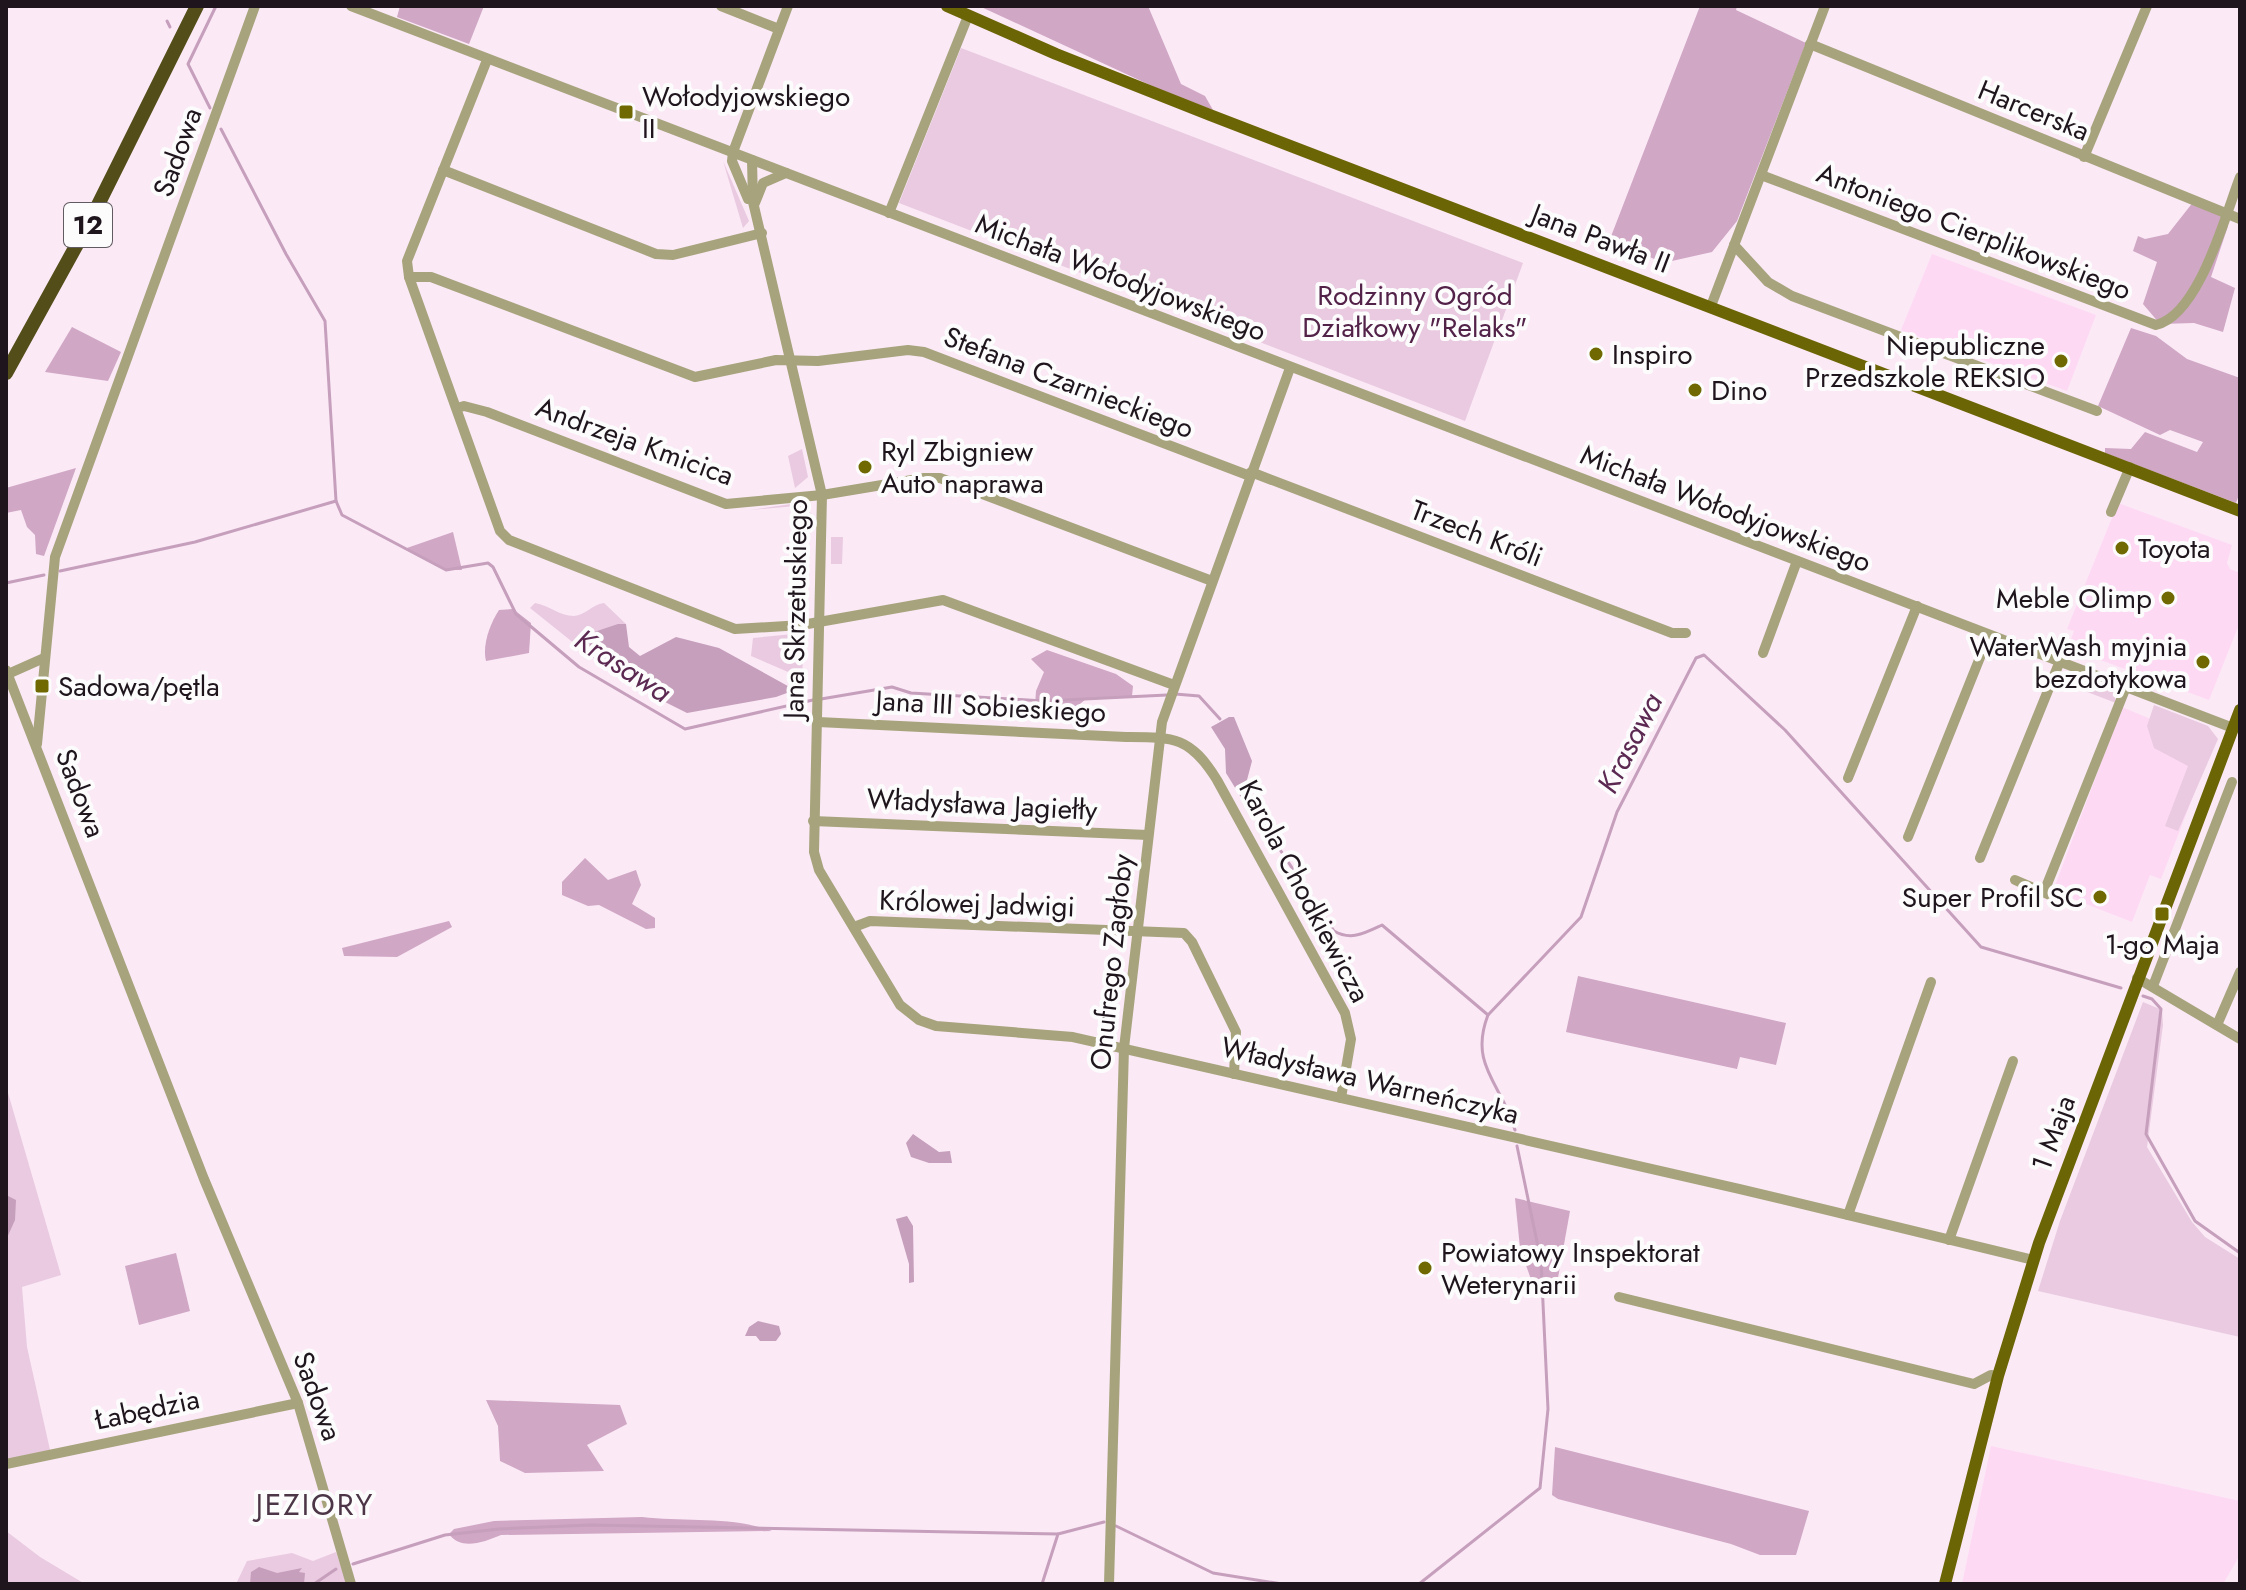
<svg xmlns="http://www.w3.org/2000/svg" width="2246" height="1590" viewBox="0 0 2246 1590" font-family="Jost,sans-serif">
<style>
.built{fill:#fed9f4}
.green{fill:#e9cae0}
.forest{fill:#d0a7c5}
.water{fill:#c69fbc}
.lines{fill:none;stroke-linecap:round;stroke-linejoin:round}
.stream{stroke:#c69fbc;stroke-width:3}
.minor{stroke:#a7a47d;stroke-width:10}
.major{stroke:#6c6506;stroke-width:12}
.highway{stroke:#534e19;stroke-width:14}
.poi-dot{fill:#706800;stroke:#fcfcfc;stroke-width:3}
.labels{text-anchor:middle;stroke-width:8;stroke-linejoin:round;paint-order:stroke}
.shield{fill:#fcfcfc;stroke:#615a60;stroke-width:2}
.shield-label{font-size:26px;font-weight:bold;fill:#1f151d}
.poi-label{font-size:28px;fill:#1f151d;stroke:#fcfcfc;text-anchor:start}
.street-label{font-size:28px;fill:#1f151d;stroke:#fcfcfc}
.park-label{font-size:28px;fill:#532249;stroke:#fcfcfc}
.water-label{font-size:30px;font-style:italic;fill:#5b2951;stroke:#fcfcfc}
.neighbourhood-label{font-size:30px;letter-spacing:2px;fill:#4c3546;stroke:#fcfcfc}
</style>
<rect width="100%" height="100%" fill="#fbe9f6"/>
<!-- built -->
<g class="built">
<polygon points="1932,254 2096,315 2067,391 1901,330"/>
<polygon points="2118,503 2232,545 2227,563 2230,569 2240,573 2240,622 2209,700 2068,648 2074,631 2067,629"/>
<polygon points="2122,707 2213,745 2161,879 2150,875 2132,922 2053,891"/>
<polygon points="1991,1446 2240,1501 2240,1555 2223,1584 1962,1584"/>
</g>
<!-- green -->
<g class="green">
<polygon points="961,48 1523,263 1465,421 899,203"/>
<polygon points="723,161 749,221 743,228"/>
<polygon points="802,449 808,477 795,488 788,456"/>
<polygon points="798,503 812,514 813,523 804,515 797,515 796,506 750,510"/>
<polygon points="831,537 843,537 842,564 831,564"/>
<path d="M535,603C549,605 559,616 574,616C586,615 591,605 604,603L626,624L594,632L580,648L530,608Z"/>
<polygon points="804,633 802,678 751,656 753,638"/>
<polygon points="2066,672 2114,690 2116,703 2056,680"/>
<polygon points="2154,705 2208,726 2218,739 2178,831 2165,826 2188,766 2154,748 2147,726"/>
<polygon points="2143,1002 2162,1010 2163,1025 2147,1147 2192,1222 2205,1237 2240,1259 2240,1337 2038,1291 2060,1221"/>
<polygon points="6,1086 61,1275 22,1287 27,1347 50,1450 6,1462"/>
<polygon points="6,1531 40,1557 85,1584 6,1584"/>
<polygon points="336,1552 347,1584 236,1584 247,1561 292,1553 313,1561"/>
</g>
<!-- forest -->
<g class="forest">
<polygon points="400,6 484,6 469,44 397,17"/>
<polygon points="979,6 1148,6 1181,84 1205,96 1213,110 1165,92"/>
<polygon points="1700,6 1737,6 1736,10 1806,43 1737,221 1712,252 1663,263 1610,239"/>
<polygon points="2194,201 2225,214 2228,226 2211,277 2235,288 2223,332 2194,323 2160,324 2143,304 2157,262 2133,251 2138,236 2145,239 2168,234"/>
<polygon points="72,327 121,352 108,381 45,372"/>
<polygon points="2131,328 2156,336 2187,359 2240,378 2240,492 2236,503 2105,453 2105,448 2131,449 2145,432 2197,452 2203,442 2170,430 2160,435 2098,406"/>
<polygon points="76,468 44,556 36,554 35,535 27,527 21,510 6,513 6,488"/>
<polygon points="453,532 462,570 446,570 404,549"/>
<path d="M513,609L531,623L529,653L486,661C482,645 490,624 499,610Z"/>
<polygon points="1047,650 1116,674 1133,686 1132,696 1086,699 1075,708 1035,706 1036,691 1044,672 1031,659"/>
<polygon points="585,858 608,880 636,870 641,885 632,904 655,918 655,928 646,929 599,905 588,906 562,895 562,882"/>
<polygon points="449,921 452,927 397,957 344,956 342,948"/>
<polygon points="1578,976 1786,1023 1776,1065 1740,1057 1737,1069 1566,1032"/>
<polygon points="1515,1198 1570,1211 1556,1289 1533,1285 1520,1248"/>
<polygon points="176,1253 190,1311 139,1325 125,1266"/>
<polygon points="486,1400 620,1405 627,1424 587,1445 604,1471 525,1473 500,1461 498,1426"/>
<polygon points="1555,1447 1809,1511 1796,1555 1760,1555 1731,1544 1558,1499 1552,1495"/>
<path d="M642,1517C685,1522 732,1516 772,1531L501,1535C484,1542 461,1551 449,1534L454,1529L494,1521Z"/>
</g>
<!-- water -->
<g class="water">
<polygon points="618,624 626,624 629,647 640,656 676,637 719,648 795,690 776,697 687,713 625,682 580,648 594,632"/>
<polygon points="1229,717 1234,717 1252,761 1242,799 1226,773 1225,749 1211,727"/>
<polygon points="913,1134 939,1152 950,1151 952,1163 929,1163 911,1157 906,1143"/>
<polygon points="6,1195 16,1200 15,1220 6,1240"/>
<polygon points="907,1216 913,1226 914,1282 909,1283 909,1264 896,1219"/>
<polygon points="758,1321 779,1326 781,1334 776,1341 760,1341 756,1336 745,1336 749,1327"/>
<polygon points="259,1567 277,1573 302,1568 299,1572 305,1573 304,1584 250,1584 251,1572"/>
</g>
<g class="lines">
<!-- stream -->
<g class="stream">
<polyline points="167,21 170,27"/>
<polyline points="210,108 188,64 216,6"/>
<polyline points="221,129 286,254 325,321 336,501 342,515 446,570 488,563 493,567 516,614 579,667 685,729 813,700"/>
<polyline points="60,571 195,542 336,501"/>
<polyline points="6,583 44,575"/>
<polyline points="1175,694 1199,696 1220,719"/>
<polyline points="821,699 892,687 911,693 1043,701 1167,695"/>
<path d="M1245,797L1334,931C1351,941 1365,933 1382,925L1488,1015L1581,917L1617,812L1696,658L1704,655L1785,730L1981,947L2121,988"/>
<polyline points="2143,996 2152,999 2161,1009 2146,1134 2195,1221 2240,1253"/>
<path d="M1488,1015C1468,1066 1503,1085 1515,1130"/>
<polyline points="1116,1526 1213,1573 1282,1584"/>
<polyline points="353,1564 445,1535 499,1529 590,1525 1058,1534"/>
<polyline points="314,1584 336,1569"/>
<polyline points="1042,1584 1058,1534 1104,1522"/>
<polyline points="1419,1584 1540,1488 1548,1409 1541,1261 1517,1146"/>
</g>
<!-- minor -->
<g class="minor">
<polyline points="351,6 2233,728"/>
<polyline points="721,6 779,29"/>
<polyline points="1810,44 2240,219"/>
<polyline points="487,60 407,261 409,277 500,531 509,540 735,629 802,625 943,600 1174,685"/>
<polyline points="2084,157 2147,6"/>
<polyline points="752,160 753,202 822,495 814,852 819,870 900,1005 919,1020 936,1026 1073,1037 1740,1189 2033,1260"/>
<polyline points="443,170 656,254 673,255 762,233"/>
<path d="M1761,175L2156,325C2199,315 2225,216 2240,177"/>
<polyline points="748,199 732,161 733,152 788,6"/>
<polyline points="755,203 763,183 786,173"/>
<polyline points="889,213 968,16"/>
<polyline points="1734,245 1768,282 1792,296 2097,411"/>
<polyline points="409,277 431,277 695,377 776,360 818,361 908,350 924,352 1250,476"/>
<polyline points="1711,306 1825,6"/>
<polyline points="457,408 464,406 487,412 726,504 822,495 924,478 940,478 1212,581"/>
<polyline points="1251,472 1672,633 1686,633"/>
<polyline points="2111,512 2130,467"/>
<polyline points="1763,653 1797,561"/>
<polyline points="6,670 204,1179 298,1403 351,1584"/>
<polyline points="8,674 44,658"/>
<path d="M818,722L1126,737C1173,737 1190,736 1217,780L1345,1013L1351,1039L1341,1098"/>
<polyline points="37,744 55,557 255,6"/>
<polyline points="1848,778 1917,606"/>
<polyline points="813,821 1148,835"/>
<polyline points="1908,837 1989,635"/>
<polyline points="1980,858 2060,661"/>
<polyline points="2015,880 2061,900"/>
<polyline points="2044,892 2126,687"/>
<polyline points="854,927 870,921 1184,933 1192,942 1236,1032 1234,1074"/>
<polyline points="2137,978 2240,1039"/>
<polyline points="2153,986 2232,782"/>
<polyline points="2217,1025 2240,972"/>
<polyline points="1848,1215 1931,982"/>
<polyline points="1949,1240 2013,1061"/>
<polyline points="1619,1297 1974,1384 1991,1375 1998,1376"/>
<polyline points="6,1464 298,1403"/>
<polyline points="1109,1584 1124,1048 1162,722 1290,368"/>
</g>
<!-- major -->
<g class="major">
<polyline points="947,6 1056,54 1210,115 2240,511"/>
<polyline points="1945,1584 1998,1376 2039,1243 2240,710"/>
</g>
<!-- highway -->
<polyline class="highway" points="6,373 91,219 197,6"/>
</g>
<!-- markers -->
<g class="poi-dot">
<rect x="618" y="104" width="16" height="16" rx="4"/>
<circle cx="1596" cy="354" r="8"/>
<circle cx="2061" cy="361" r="8"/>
<circle cx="1695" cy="390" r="8"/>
<circle cx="865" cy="467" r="8"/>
<circle cx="2122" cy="548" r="8"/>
<circle cx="2168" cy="598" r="8"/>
<circle cx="2203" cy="662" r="8"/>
<rect x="34" y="678" width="16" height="16" rx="4"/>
<circle cx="2100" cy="897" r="8"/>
<rect x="2154" y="906" width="16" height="16" rx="4"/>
<circle cx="1425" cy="1268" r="8"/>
</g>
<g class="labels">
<!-- shield labels -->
<rect class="shield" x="64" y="203" width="48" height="44" rx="6"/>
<g class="shield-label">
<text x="88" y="234">12</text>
</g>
<!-- poi labels -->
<g class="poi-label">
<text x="642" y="106">Wołodyjowskiego<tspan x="642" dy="32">II</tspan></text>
<text x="2045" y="355" text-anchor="end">Niepubliczne<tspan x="2045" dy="32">Przedszkole REKSIO</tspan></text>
<text x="1612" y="364">Inspiro</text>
<text x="1711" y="400">Dino</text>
<text x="881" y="461">Ryl Zbigniew<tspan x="881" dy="32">Auto naprawa</tspan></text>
<text x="2138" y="558">Toyota</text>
<text x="2152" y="608" text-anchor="end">Meble Olimp</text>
<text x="2187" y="656" text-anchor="end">WaterWash myjnia<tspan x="2187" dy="32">bezdotykowa</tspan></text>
<text x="58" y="696">Sadowa/pętla</text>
<text x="2084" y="907" text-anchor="end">Super Profil SC</text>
<text x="2162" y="954" text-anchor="middle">1-go Maja</text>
<text x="1441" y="1262">Powiatowy Inspektorat<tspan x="1441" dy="32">Weterynarii</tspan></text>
</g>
<!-- street labels -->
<g class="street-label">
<text transform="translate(2034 110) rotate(22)" y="10">Harcerska</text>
<text transform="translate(177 152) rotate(-70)" y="10">Sadowa</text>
<text transform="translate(1974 231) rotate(21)" y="10">Antoniego Cierplikowskiego</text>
<text transform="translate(1601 238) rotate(21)" y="10">Jana Pawła II</text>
<text transform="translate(1121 277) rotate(21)" y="10">Michała Wołodyjowskiego</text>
<text transform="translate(1069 382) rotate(21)" y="10">Stefana Czarnieckiego</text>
<text transform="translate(635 441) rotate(20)" y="10">Andrzeja Kmicica</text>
<text transform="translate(1726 508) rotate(21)" y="10">Michała Wołodyjowskiego</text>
<text transform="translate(1477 533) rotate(21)" y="10">Trzech Króli</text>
<text transform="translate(795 609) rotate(-89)" y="10">Jana Skrzetuskiego</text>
<text transform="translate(991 706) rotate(3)" y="10">Jana III Sobieskiego</text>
<text transform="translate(81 793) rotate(69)" y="10">Sadowa</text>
<text transform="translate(982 804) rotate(3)" y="10">Władysława Jagiełły</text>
<text transform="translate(1305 891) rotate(62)" y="10">Karola Chodkiewicza</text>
<text transform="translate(977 903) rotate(2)" y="10">Królowej Jadwigi</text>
<text transform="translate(1111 962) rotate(-84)" y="10">Onufrego Zagłoby</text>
<text transform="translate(1370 1080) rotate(13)" y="10">Władysława Warneńczyka</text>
<text transform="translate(2053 1133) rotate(-70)" y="10">1 Maja</text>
<text transform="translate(318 1396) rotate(70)" y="10">Sadowa</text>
<text transform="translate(147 1409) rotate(-12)" y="10">Łabędzia</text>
</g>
<!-- park labels -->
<g class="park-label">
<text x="1415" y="305">Rodzinny Ogród<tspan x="1415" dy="32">Działkowy "Relaks"</tspan></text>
</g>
<!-- water labels -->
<g class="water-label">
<text transform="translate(623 666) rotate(33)" y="10">Krasawa</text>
<text transform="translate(1630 743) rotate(-63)" y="10">Krasawa</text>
</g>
<!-- neighbourhood labels -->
<g class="neighbourhood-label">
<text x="315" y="1515">JEZIORY</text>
</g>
</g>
<!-- border -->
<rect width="2246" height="1590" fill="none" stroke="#1f151d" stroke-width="16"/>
</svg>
